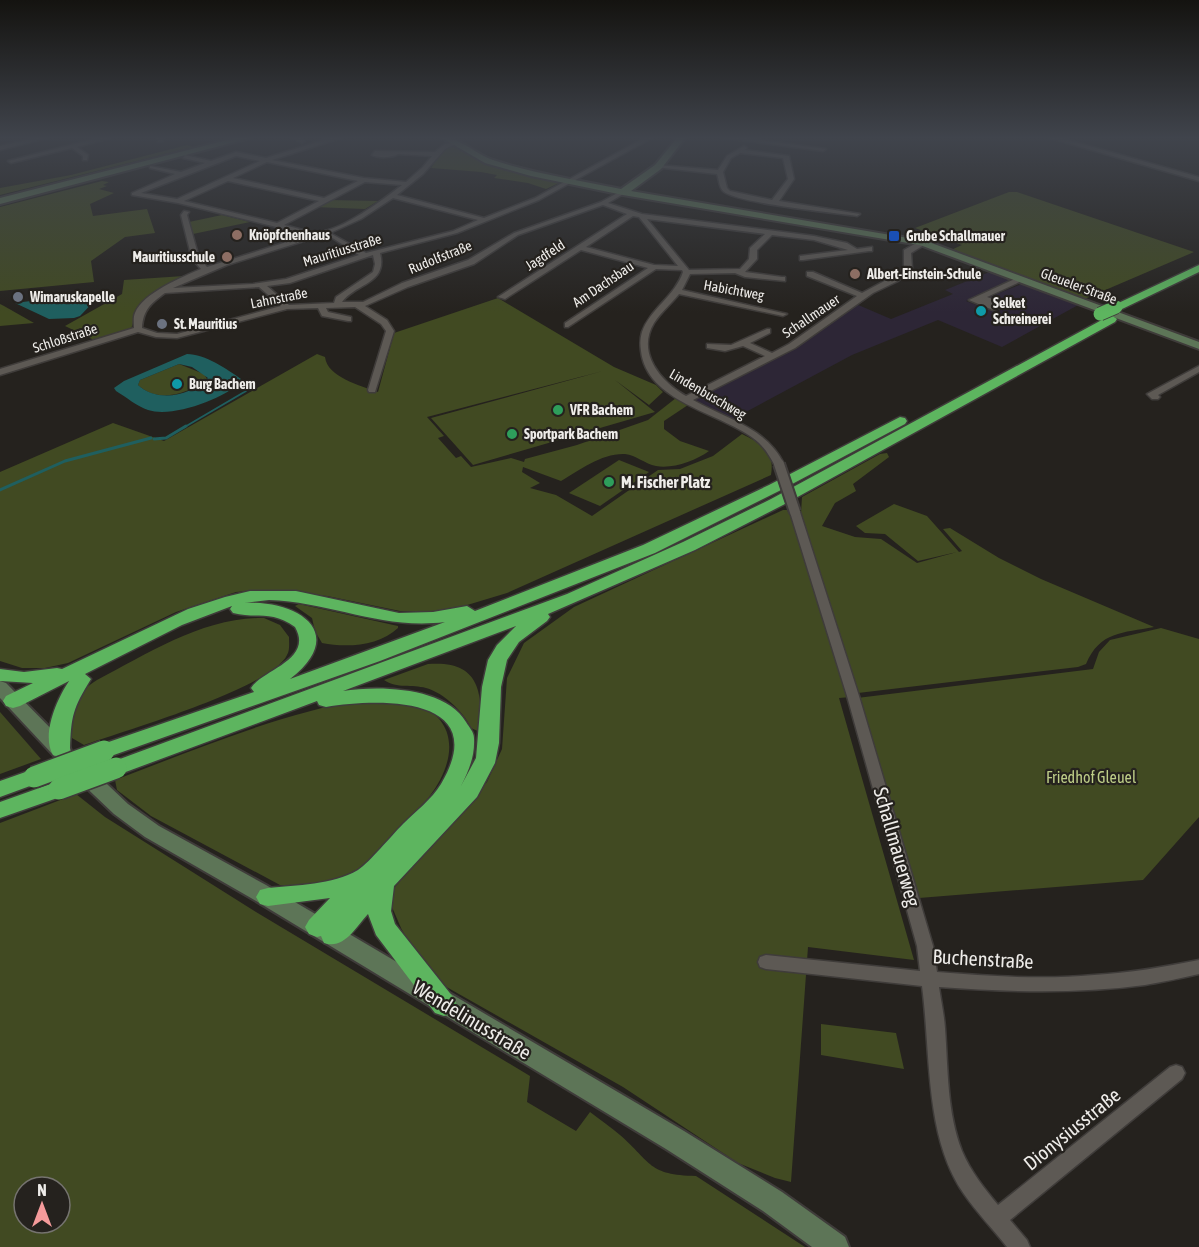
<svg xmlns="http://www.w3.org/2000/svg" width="1199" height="1247" viewBox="0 0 1199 1247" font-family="'Asap Condensed',sans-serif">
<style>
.commercial{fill:#2d2636}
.green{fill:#414a22;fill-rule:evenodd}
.water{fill:#1f5f5f;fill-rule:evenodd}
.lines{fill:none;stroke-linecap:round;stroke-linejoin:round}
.stream-far1{stroke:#1f5f5f;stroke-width:2}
.stream{stroke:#1f5f5f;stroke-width:3}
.street-casing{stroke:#3f3c3a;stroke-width:3}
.secondary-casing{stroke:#3f3c3a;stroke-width:4}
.highway-casing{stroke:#3f3c3a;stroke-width:3}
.street{fill:#5d5954;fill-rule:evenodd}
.secondary{fill:#5d7557;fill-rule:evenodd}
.highway{fill:#5db55f;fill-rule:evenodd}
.street-bridge-casing{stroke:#3f3c3a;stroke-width:14;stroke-linecap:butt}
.highway-bridge-far1-casing{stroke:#3f3c3a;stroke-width:15;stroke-linecap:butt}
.highway-bridge-casing{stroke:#3f3c3a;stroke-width:24;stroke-linecap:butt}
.street-bridge{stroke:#5d5954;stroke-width:10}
.highway-bridge-far1{stroke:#5db55f;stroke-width:13}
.highway-bridge{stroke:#5db55f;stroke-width:21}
.education-dot{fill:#8d6e63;stroke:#25221e;stroke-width:2}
.transit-dot{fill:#1a4fb4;stroke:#25221e;stroke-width:2}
.worship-dot{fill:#6b7280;stroke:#25221e;stroke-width:2}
.culture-dot{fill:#0f9aa8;stroke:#25221e;stroke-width:2}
.leisure-dot{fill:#2e9e5b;stroke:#25221e;stroke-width:2}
.labels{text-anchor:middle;stroke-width:4.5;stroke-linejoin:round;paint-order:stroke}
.far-poi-label{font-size:14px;font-weight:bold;fill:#eeece9;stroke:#25221e;text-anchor:start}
.far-street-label{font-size:14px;fill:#eeece9;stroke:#25221e}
.poi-label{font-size:16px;font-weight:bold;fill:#eeece9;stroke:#25221e;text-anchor:start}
.park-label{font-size:16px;fill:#bdcd87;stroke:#25221e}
.near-street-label{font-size:20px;fill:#eeece9;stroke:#25221e}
</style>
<rect width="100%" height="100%" fill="#25221e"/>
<!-- commercial -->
<polygon class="commercial" points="992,271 1006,276 1009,281 966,301 996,312 1010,306 989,297 1022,284 1080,304 1002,347 938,320 852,355 731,420 693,399 801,343 856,304 891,319 953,294 945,290"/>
<!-- green -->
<g class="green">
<polygon points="187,145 193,147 0,195 0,188 71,175"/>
<polygon points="451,146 504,170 561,182 546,189 528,183 494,178 497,175 481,172 431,168 445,147"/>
<polygon points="102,181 109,182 103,185 107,186 99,189 114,193 90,204 93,216 147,209 155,233 125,237 91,261 94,282 0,291 0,207"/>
<polygon points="1009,192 1017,192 1194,252 1082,300 951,250 962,245 915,228"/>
<polygon points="328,200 378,201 365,209 314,207"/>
<polygon points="222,215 250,222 193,234 189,222"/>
<polygon points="184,276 186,277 144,300 138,308 131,329 94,340 65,326 122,294 124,280"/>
<path d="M498,298L614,367L656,385L663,392L649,405L615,380L655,412L473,465L431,418L603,371L427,417L444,436L438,438L456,458L461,456L471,467L511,458L524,462L525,459L577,445L648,420L676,398L688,405L664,421V429L680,441L709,451C695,461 673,469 656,466C645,464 636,455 625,454C602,453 580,470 561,481L523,467L522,472L540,483L530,488L556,495L592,516L658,470L680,469L713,456L742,434C762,444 775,450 771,475L507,593L444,612L400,611L327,596L258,590L236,592L176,612L68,663L45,668H22L0,661V472L113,423L164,441L317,354L325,357C327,377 361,386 378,392L394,333Z"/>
<polygon points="0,304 4,306 34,323 0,326"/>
<path d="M179,364L204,374L207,379C187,394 158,404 138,385L140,380Z"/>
<path d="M887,453L889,457L853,484L856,491L835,503L822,526L855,537L881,539L917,563L957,552L918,561L885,534L865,533L856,526L894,504L927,516L959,552L962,551L943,529L950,528L999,558L1041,579L1154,627C1123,633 1100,631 1086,664L1078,667L858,693L808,537L801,513L802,497L880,454Z"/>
<polygon points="619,460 649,472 600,506 569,493"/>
<polygon points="783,510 787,510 790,515 851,697 839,698 914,960 808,947 791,1182 775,1178 738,1163 623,1087 443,985 413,950 401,928 392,907 394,888 487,782 502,749 507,678 524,643 574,607"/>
<path d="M299,604L398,626V628C379,646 347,648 322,643L315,631L312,618L295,606Z"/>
<path d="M264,618L280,625L289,637C289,642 290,651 287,655C272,688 123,731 84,745L72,738C69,712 74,694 97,680C149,653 204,617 264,618Z"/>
<polygon points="1161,628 1199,639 1199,817 1143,880 919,898 857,698 1093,669 1099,652 1110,640"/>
<path d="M428,664C479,660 483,691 480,732L471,728C464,712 444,693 426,688C412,684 397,689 384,680Z"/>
<path d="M365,699C379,700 408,700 420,705C462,725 453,766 429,797C419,810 405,821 394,833C380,848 369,864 351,874C329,887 305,888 280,885L151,816L117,790L115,780C197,749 278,714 365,699Z"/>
<polygon points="0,712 41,759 0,774"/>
<path d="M76,794L105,817L256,912L530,1076L527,1102L576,1131L590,1112C600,1120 611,1127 620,1135C652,1163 648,1175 696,1176L805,1247H0V823ZM24,1187H60V1223H24Z"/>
<polygon points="821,1024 896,1033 904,1069 821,1055"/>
</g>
<!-- water -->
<g class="water">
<polygon points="93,293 100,295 80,316 74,318 49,319 15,303"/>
<path d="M187,354C205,354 227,369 241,379V382C223,399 173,418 148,410C138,407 126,397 116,391L114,388L124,381ZM179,364L192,367L208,378C191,396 157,403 138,385L140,380Z"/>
</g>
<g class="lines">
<!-- stream-far1 -->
<polyline class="stream-far1" points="183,428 246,391"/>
<!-- stream -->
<g class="stream">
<polyline points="154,439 166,438 186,426"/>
<polyline points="0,490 65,461 151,438"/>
</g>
<defs>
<g id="street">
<polygon points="35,138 47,138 0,150 0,146"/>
<polygon points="98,138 110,138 77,147 88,155 87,160 83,160 83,156 72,148 11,163 8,161"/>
<polygon points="157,138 163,138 163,141 158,142"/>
<polygon points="293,138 301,138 305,141 302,143"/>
<path d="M330,138H341L272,160L364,178L406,182L423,167L432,156L398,154C392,158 378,158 372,155L375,151L435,152L445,144L455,142V144L445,149L423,174L397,195L484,218L535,198L644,138H652L539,200L457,233L380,253C388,284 356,283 342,302H363L402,283L468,260L514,233L601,202L623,190L625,191V193L608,203L642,214L814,236L847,243L857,249L872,247V251H869L803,260H800V256L848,250L814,240L772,235L757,250V259L745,272L782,277H785V281L745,277L735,273L690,274L682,290L787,314L783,316L679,294C671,304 661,312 654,323C636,353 661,382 686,396L765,356L743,346L725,351L707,348V344L731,345L767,329H770V333L750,343L772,353L789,344L857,296L807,276V272H813L862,293L892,277L904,267V250L920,241L927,243L911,253L912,268L898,281L873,293L795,348L693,400C726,419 766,427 784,464L779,467L775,466C769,455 764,446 753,438C718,412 647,402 641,351C640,344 640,339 642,332C650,309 675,296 683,272L682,270L656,269L568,327H565V323L648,268L581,250L505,299L498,297L627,214L603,205L518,235L474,264L408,287L365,306L387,320L394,331L375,392H369L368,390L386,331L381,324L355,307L326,308L328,312L351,317V321H348L322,316L318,308L287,309L177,338L156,337L138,332L0,375V369L134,328C134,324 133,317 135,313C143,293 182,277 201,269L192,259L181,215L184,211L189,212L187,215L199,258L207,267L309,235L178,203L132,195V193L175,174L150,168V166L181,172L205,163L183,158L185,155L211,161L236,152L266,158ZM236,156L260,161L177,199L141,193ZM267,162L358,181L324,198L233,178ZM228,181L319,201L277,223L184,201ZM365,182L402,185C384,199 339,233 316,232C306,232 294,227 284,225ZM393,198L478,220L453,231L366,253L330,233L361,219ZM633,216L639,217L678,266L654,265L586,247ZM647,219L765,234L750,248L749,259L740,269L689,270ZM323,235L331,237L359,255L286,279L253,284L173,288L227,265ZM373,255L375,264L373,272L336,297L334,303L289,305L267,286L290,283ZM259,287L281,306L177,334L157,333L142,328C143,310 151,303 165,293Z"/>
<polygon points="724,138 746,138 826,149 823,151"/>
<polygon points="1050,138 1061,138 1199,177 1199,181"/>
<path d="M744,146L747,148L745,150L789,156L794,179L779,201L860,214L857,216C835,213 735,203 723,191C719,187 719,179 717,174L655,167L658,165L718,170L727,156ZM740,153L783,158L788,179L772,200L730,191L727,188L723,172L731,158Z"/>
<polygon points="1019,277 1026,279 987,297 1003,303 1003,307 993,310 969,300"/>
<polygon points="1199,366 1199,372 1158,395 1160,397 1158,399 1152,399 1147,394"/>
<path d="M795,509L800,512L859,696L933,946L937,972C989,976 1042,980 1094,975C1129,973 1164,967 1199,960V974C1181,978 1163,982 1145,985C1077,994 1008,992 939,987C941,1001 944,1014 945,1028C948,1069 947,1113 962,1151C971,1172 984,1188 998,1205L1170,1067L1176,1065L1182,1067L1185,1073L1182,1079L1010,1220L1027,1240L1030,1247H1007C993,1229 977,1213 964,1194C924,1137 931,1052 922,986L766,969L760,967L758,962L760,957L766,955L920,971L917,946L847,696L790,512Z"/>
</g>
<g id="secondary">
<polygon points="235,138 250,138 0,204 0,198"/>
<path d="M442,138C462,138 475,154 493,160C535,174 579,180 621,189L655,165L677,138H685L661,169L631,191L926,241L1199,342V349L920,245L623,195L531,176L485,163Z"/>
<polygon points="0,681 6,683 70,748 72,753 70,758 63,760 56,758 0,698"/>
<polygon points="81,764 88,766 128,804 159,826 266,885 684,1131 782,1192 845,1237 849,1247 812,1247 763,1211 666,1149 251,898 145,837 114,814 74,776 71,771 74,766"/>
</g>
<g id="highway">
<polygon points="1199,265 1199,272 1120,310 1116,311 1110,307"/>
<path d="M1111,315L1117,319L1115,322L783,505L695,550L548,614L550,617L547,621L519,642L507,660L501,687L499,743L495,763L477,797L394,886L391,911L395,924L453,997L457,1005L453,1013L444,1016L435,1013L376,935L368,914C356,927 344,950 324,943L321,936L317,937L309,934L305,927L309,920L330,898L268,906L260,904L256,897L260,890L268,888C297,885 332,885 358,870C370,862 391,836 403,824C415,812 432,799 441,784C493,696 381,698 326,707L319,705L317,701L123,773L116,776L109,773L106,768L109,763L567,594L683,542L771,499ZM516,626L497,645L488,660L482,687L476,758L461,786C469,770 475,756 474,738C474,732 469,727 466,722C446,687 379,685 343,691Z"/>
<path d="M900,417L905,418L907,421L905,424L779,491L655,553L380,661L111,756L104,758L97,756L94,751L97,746L254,692L251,688C262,670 314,660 295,627C272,610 256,619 233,613L230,609L232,606L182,625L85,674L91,679C73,708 71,716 70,750L67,755L60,757L53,755C41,735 57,699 69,681L20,706L13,708L6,706L3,701L6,696L33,683L0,681V669L24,672L57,668L62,669L188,609L225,597L250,591H296L399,613L433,612L467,606L475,611L643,545L769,485ZM269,600C331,602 381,630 445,622L290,679C349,633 298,600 244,603Z"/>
<polygon points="34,769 41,772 44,777 41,782 0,797 0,781"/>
<polygon points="59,781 66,783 70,789 66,795 0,818 0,802"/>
</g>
</defs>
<!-- street casing -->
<use href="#street" class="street-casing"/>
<!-- secondary casing -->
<use href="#secondary" class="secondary-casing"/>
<!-- highway casing -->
<use href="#highway" class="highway-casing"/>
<!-- street -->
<use href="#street" class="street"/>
<!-- secondary -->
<use href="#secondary" class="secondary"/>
<!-- highway -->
<use href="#highway" class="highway"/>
<defs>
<polyline id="street-bridge" points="779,464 795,512"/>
<polyline id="highway-bridge-far1" points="1100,314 1116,307"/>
<g id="highway-bridge">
<polyline points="34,777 104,751"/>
<polyline points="59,789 116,768"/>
</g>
</defs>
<!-- street-bridge casing -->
<use href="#street-bridge" class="street-bridge-casing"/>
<!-- highway-bridge-far1 casing -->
<use href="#highway-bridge-far1" class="highway-bridge-far1-casing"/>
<!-- highway-bridge casing -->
<use href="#highway-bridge" class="highway-bridge-casing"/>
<!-- street-bridge -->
<use href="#street-bridge" class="street-bridge"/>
<!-- highway-bridge-far1 -->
<use href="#highway-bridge-far1" class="highway-bridge-far1"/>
<!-- highway-bridge -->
<use href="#highway-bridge" class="highway-bridge"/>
</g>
<!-- sky -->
<linearGradient id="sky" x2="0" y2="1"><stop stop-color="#141310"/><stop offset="0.44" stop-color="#40444c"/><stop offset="1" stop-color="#40444c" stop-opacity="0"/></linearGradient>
<rect width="1199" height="313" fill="url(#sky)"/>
<!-- markers -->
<g class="education-dot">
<circle cx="237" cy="235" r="6"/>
<circle cx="227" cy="257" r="6"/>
<circle cx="855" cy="274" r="6"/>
</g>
<rect class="transit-dot" x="888" y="230" width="12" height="12" rx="3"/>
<g class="worship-dot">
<circle cx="18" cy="297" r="6"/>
<circle cx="162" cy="324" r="6"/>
</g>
<g class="culture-dot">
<circle cx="981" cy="311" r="6"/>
<circle cx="177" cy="384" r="6"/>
</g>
<g class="leisure-dot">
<circle cx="558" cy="410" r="6"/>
<circle cx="512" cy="434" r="6"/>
<circle cx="609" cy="482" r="6"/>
</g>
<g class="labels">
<!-- far-poi labels -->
<g class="far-poi-label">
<text x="249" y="240">Knöpfchenhaus</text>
<text x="906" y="241">Grube Schallmauer</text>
<text x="215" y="262" text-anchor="end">Mauritiusschule</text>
<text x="867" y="279">Albert-Einstein-Schule</text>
<text x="30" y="302">Wimaruskapelle</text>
<text x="993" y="308">Selket<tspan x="993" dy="16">Schreinerei</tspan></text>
<text x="174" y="329">St. Mauritius</text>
<text x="189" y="389">Burg Bachem</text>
<text x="570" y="415">VFR Bachem</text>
<text x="524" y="439">Sportpark Bachem</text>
</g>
<!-- far-street labels -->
<g class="far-street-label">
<text transform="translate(342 250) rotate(-17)" y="5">Mauritiusstraße</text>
<text transform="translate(545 255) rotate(-33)" y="5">Jagdfeld</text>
<text transform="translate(440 257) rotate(-22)" y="5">Rudolfstraße</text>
<text transform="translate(603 284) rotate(-34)" y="5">Am Dachsbau</text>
<text transform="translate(1079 286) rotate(20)" y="5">Gleueler Straße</text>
<text transform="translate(734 290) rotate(10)" y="5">Habichtweg</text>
<text transform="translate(279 298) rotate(-11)" y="5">Lahnstraße</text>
<text transform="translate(811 316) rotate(-34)" y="5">Schallmauer</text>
<text transform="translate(65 338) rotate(-18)" y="5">Schloßstraße</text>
<text transform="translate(708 394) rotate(30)" y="5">Lindenbuschweg</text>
</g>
<!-- poi labels -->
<g class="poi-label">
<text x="621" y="488">M. Fischer Platz</text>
</g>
<!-- park labels -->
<g class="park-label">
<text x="1091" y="783">Friedhof Gleuel</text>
</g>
<!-- near-street labels -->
<g class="near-street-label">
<text transform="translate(897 847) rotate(74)" y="7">Schallmauerweg</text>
<text transform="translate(983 959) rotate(3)" y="7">Buchenstraße</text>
<text transform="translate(472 1020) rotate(31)" y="7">Wendelinusstraße</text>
<text transform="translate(1072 1129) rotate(-39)" y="7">Dionysiusstraße</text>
</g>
</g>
<!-- north arrow -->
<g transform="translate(42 1205)"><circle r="28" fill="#25221e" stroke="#75736f" stroke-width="1.5"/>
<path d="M0-4.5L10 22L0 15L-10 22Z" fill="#f59b9b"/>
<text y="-9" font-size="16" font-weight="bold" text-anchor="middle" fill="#eeece9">N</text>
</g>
</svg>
